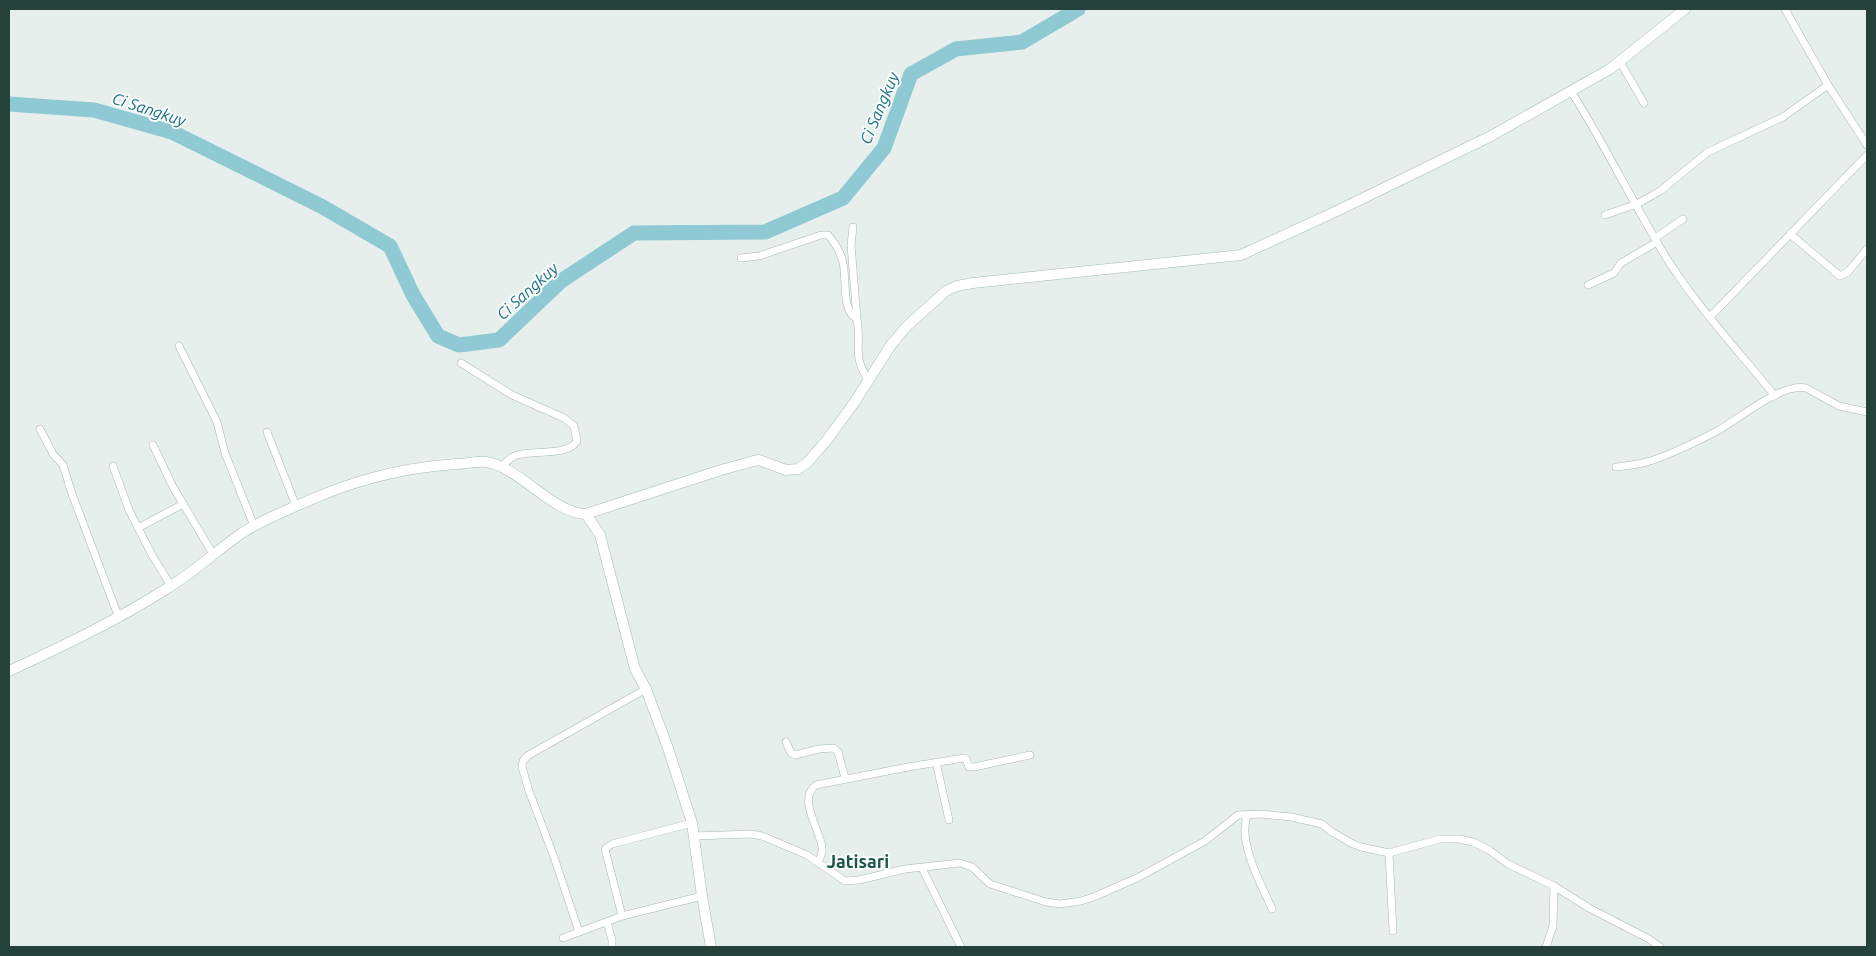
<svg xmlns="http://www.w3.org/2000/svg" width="1876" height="956" viewBox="0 0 1876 956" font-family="Ubuntu,sans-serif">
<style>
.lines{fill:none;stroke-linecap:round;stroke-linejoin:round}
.river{stroke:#8ec9d4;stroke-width:15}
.street-casing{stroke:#a8b8b2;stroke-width:8}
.secondary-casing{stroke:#a4bbb3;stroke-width:11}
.street{stroke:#fff;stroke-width:7}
.secondary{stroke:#fff;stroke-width:10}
.labels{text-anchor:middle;stroke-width:4;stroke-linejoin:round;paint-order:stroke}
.water-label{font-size:16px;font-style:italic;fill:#1c6f80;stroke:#f7fbf9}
.quarter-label{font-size:18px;font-weight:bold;fill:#1f5548;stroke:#f7fbf9}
</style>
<rect width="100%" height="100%" fill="#e6efeb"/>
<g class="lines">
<!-- river -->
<polyline class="river" points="9,104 94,110 172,132 321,206 390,246 413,295 438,336 459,345 499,340 561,281 634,233 765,232 843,198 884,148 911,74 956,49 1022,42 1078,9"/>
<defs>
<g id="street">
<polyline points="1785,9 1828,85 1867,145"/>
<polyline points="1620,62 1644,103"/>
<path d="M1571,91C1603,142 1630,197 1661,249C1691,300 1737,349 1775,396"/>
<polyline points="1605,215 1637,204 1660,191 1708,152 1783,117 1828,85"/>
<polyline points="853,227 851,245 857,319"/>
<polyline points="1790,234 1840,276 1848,272 1867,249"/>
<polyline points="1655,238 1683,219"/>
<path d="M741,258L759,256L821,235H828C835,243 841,253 843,263C847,279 841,311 857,319C862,346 851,354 869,381"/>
<polyline points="1588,285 1614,273 1621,263 1657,242"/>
<polyline points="1710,317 1867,155"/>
<polyline points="179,346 217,422 225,453 254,526"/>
<path d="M461,363L512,395L564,418L574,426L577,441C569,456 533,450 517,455C510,457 506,462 502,467"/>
<polyline points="40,429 53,454 63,465 72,494 119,618"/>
<polyline points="267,432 296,506"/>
<polyline points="153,445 173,487 213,554"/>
<polyline points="113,466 129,510 152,555 171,586"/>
<path d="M1616,467C1625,466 1634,465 1643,463C1663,458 1698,441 1717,431C1740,419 1780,383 1806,388L1839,406L1867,412"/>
<polyline points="138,528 183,504"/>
<polyline points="786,742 791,753 795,755 819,749 834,748 838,752 845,778"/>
<polyline points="936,762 949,820"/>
<path d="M1247,814C1246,820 1244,827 1245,834C1247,859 1262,886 1272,909"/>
<polyline points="694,836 751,834 762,836 807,855 845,881 859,880 905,869 960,863 972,867 990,884 1046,902 1060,904 1081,901 1096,896 1139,877 1205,841 1238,815 1261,814 1291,817 1322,824 1332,832 1351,843 1361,847 1389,853 1440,839 1459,839 1473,842 1489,850 1508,864 1554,886 1589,908 1649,939 1660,947"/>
<polyline points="1389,853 1393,931"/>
<path d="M818,862C820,858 823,853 822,847C820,830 797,799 816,785L908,767L964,758L966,759L969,767H974L1030,755"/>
<polyline points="922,868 961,947"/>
<polyline points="622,916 605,849 612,844 692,823"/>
<polyline points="607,922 612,940 612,947"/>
<polyline points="579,932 554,857 529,791 522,767 523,761 527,756 646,689"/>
<polyline points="563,938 622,916 702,896"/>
<polyline points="1546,947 1553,926 1554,886"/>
</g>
<g id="secondary">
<polyline points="586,514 600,535 635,669 646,689 668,748 692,823 702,896 711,947"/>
<path d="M9,671C63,646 116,621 166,589C193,573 216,551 242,533C259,522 278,514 296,506C349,482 397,468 456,464C466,464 477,461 486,462C518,466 552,513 586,514L721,470L754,461L759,460L786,470L798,469L807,463L827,440L854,403L891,345L907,326L946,291L957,286L973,283L1241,255L1339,210L1491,136L1610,69L1685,9"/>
</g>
</defs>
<!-- street casing -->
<use href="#street" class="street-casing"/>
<!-- secondary casing -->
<use href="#secondary" class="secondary-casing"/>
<!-- street -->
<use href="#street" class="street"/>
<!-- secondary -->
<use href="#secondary" class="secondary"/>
</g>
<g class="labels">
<!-- water labels -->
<g class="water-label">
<text transform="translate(879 108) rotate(-67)" y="6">Ci Sangkuy</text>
<text transform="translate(149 109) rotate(18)" y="6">Ci Sangkuy</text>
<text transform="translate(527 291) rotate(-42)" y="6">Ci Sangkuy</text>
</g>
<!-- quarter labels -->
<g class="quarter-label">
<text x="858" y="868">Jatisari</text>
</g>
</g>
<!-- border -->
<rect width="1876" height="956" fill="none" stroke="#24423a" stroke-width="20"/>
</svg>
